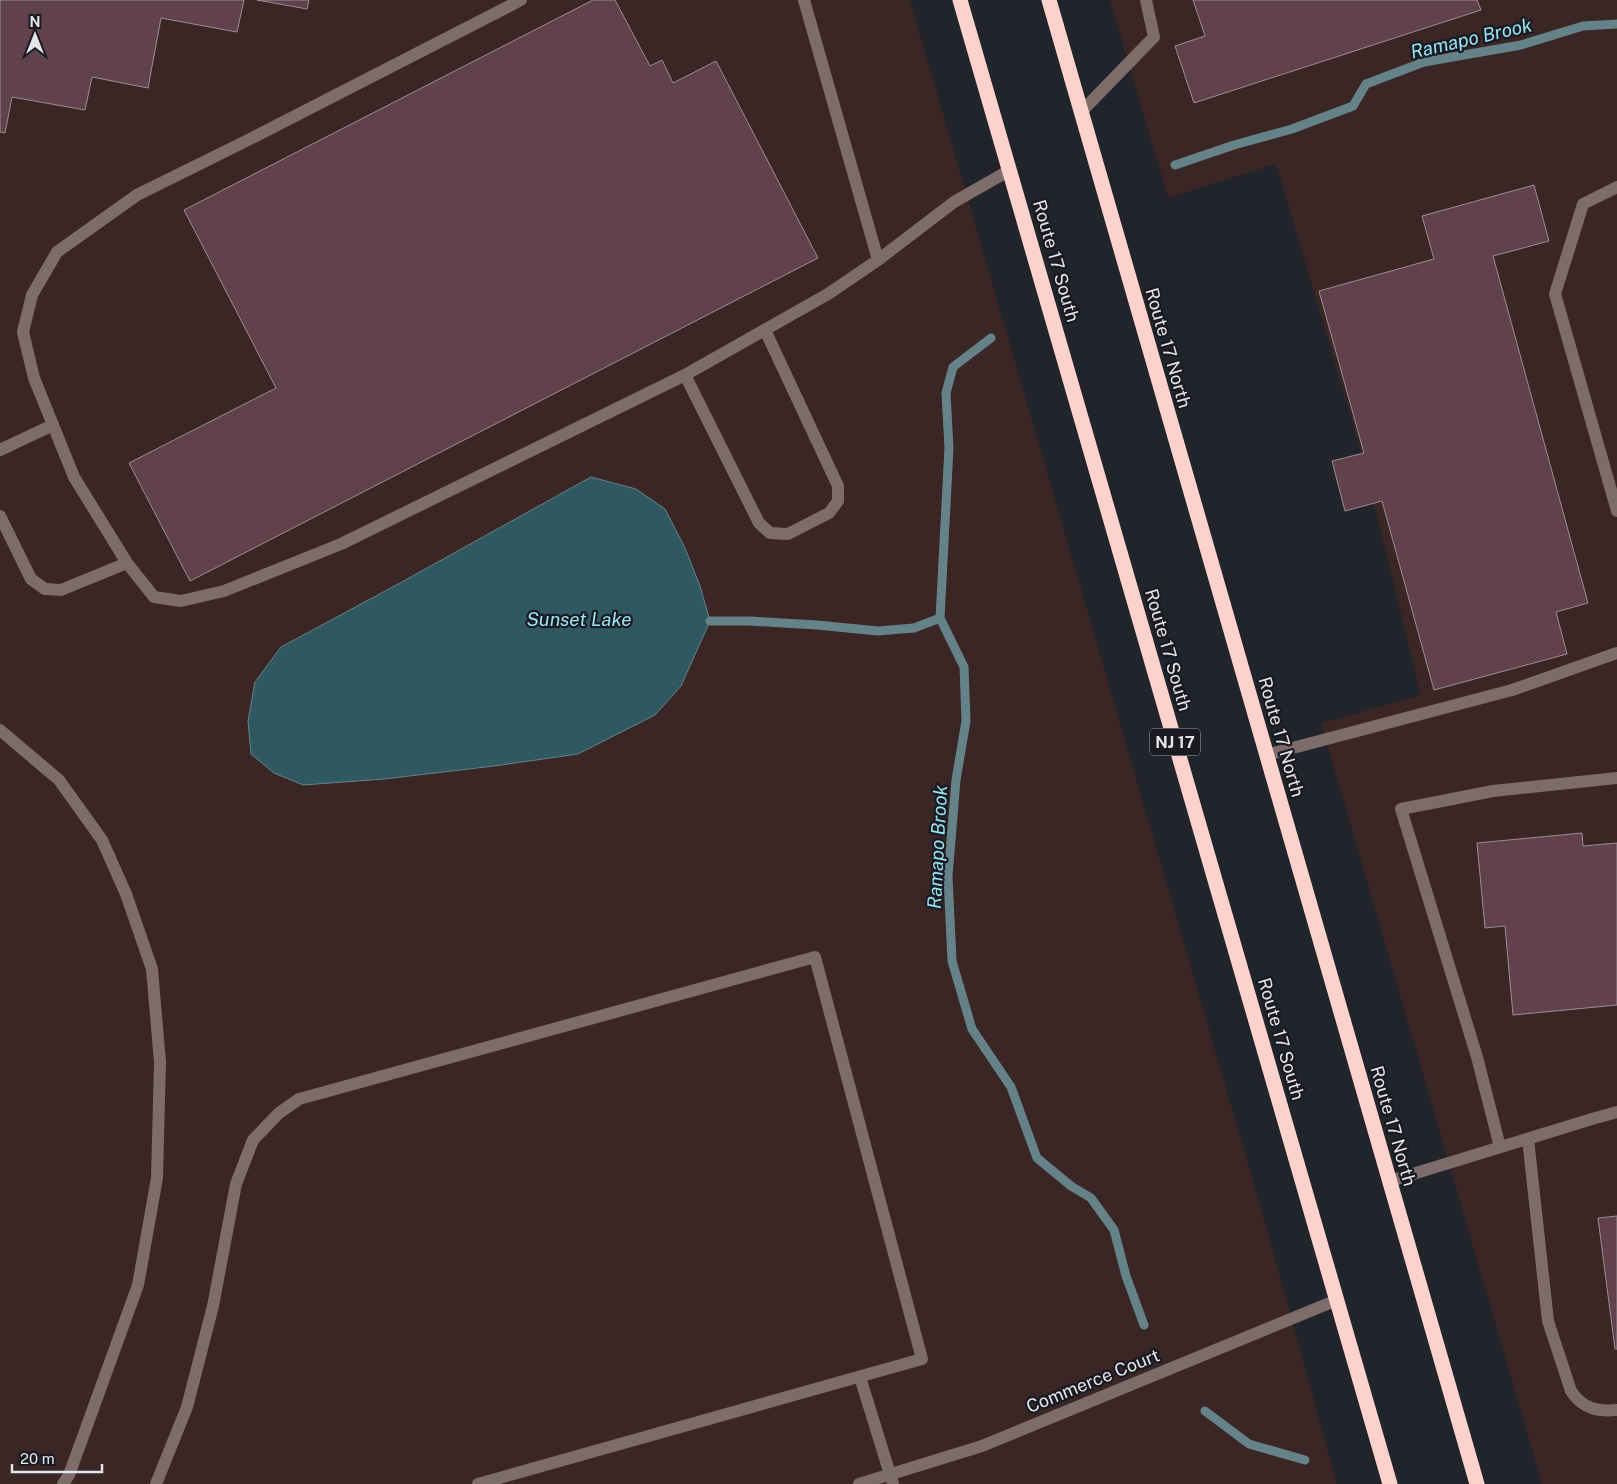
<svg xmlns="http://www.w3.org/2000/svg" width="1617" height="1484" viewBox="0 0 1617 1484" font-family="'Public Sans',sans-serif">
<style>
.industrial{fill:#392625}
.water{fill:#2f5860;stroke:#658289}
.lines{fill:none;stroke-linecap:round;stroke-linejoin:round}
.stream{stroke:#658289;stroke-width:9}
.building{fill:#61414c;stroke:#9b8f93}
.minor{stroke:#7d6c6a;stroke-width:12}
.highway{stroke:#fcd2cc;stroke-width:15}
.labels{text-anchor:middle;stroke-width:4.5;stroke-linejoin:round;paint-order:stroke}
.shield{fill:#191a22;stroke:#a6a8ae;stroke-width:1}
.shield-label{font-size:16px;font-weight:bold;fill:#e3e5ea}
.street-label{font-size:18px;fill:#e3e5ea;stroke:#191a22}
.water-label{font-size:19px;font-style:italic;fill:#97e4f3;stroke:#191a22}
</style>
<rect width="100%" height="100%" fill="#22242c"/>
<!-- industrial -->
<g class="industrial">
<polygon points="0,0 910,0 1265,1222 1337,1484 0,1484"/>
<polygon points="1110,0 1617,0 1617,1484 1542,1484 1321,723 1421,695 1358,441 1276,164 1168,198"/>
</g>
<!-- water -->
<polygon class="water" points="591,477 636,489 665,509 685,548 700,586 710,621 681,686 655,715 578,754 494,766 384,779 303,785 274,773 251,754 248,721 255,682 281,647 400,583"/>
<g class="lines">
<!-- stream -->
<g class="stream">
<polyline points="1175,165 1234,145 1292,129 1353,106 1366,84 1424,62 1521,45 1583,26 1617,24"/>
<polyline points="940,618 964,667 966,721 956,780 948,876 952,961 972,1029 1011,1087 1037,1158 1071,1186 1091,1198 1114,1230 1126,1276 1144,1325"/>
<polyline points="710,621 749,621 817,625 878,631 914,628 940,618 949,448 946,393 953,367 991,338"/>
<polyline points="1205,1411 1249,1444 1305,1460"/>
</g>
</g>
<!-- building -->
<g class="building">
<polygon points="0,0 244,0 237,32 161,18 148,88 92,77 85,110 12,97 5,133 0,132"/>
<polygon points="257,0 309,0 307,9"/>
<polygon points="593,0 615,0 650,66 662,60 673,83 716,61 818,258 190,581 129,463 276,388 184,210"/>
<polygon points="1193,0 1477,0 1481,10 1194,103 1175,46 1205,36"/>
<polygon points="1534,185 1549,241 1493,256 1588,603 1556,612 1567,654 1434,690 1382,501 1345,511 1332,461 1364,453 1319,291 1434,259 1422,216"/>
<polygon points="1582,833 1583,846 1617,843 1617,1005 1513,1015 1505,926 1485,928 1477,843"/>
<polygon points="1617,1216 1617,1349 1615,1349 1598,1218"/>
</g>
<g class="lines">
<!-- minor -->
<g class="minor">
<polyline points="521,0 246,141 137,195 57,252 32,295 23,332 34,378 74,477 127,563 154,597 181,601 224,591 341,544 685,375 828,294 878,260 954,202 1010,170"/>
<polyline points="804,0 878,260"/>
<polyline points="1081,112 1154,37 1146,0"/>
<polyline points="1617,187 1583,204 1555,294 1617,511"/>
<polyline points="685,375 759,523 770,533 788,534 829,513 838,501 838,486 765,330"/>
<polyline points="0,450 53,425"/>
<polyline points="0,516 31,579 45,589 61,590 127,563"/>
<polyline points="0,730 59,780 102,840 126,894 152,969 160,1062 157,1178 138,1285 69,1475 63,1484"/>
<polyline points="1266,755 1512,690 1617,653"/>
<path d="M1528,1139L1548,1321L1571,1391C1582,1408 1597,1412 1617,1410"/>
<polyline points="1500,1147 1477,1057 1401,809 1493,791 1617,778"/>
<polyline points="1390,1181 1592,1119 1617,1112"/>
<polyline points="860,1377 893,1484"/>
<polyline points="156,1484 187,1407 213,1306 236,1184 253,1140 279,1113 299,1099 815,957 922,1359 478,1484"/>
<polyline points="859,1484 982,1446 1337,1300"/>
</g>
<!-- highway -->
<g class="highway">
<polyline points="960,0 1390,1484"/>
<polyline points="1049,0 1477,1484"/>
</g>
</g>
<g class="labels">
<!-- shield labels -->
<rect class="shield" x="1150" y="728.5" width="50" height="27" rx="4"/>
<g class="shield-label">
<text x="1175" y="748">NJ 17</text>
</g>
<!-- street labels -->
<g class="street-label">
<text transform="translate(1056 261) rotate(74)" y="6">Route 17 South</text>
<text transform="translate(1168 348) rotate(74)" y="6">Route 17 North</text>
<text transform="translate(1168 650) rotate(74)" y="6">Route 17 South</text>
<text transform="translate(1281 737) rotate(74)" y="6">Route 17 North</text>
<text transform="translate(1281 1039) rotate(74)" y="6">Route 17 South</text>
<text transform="translate(1393 1126) rotate(74)" y="6">Route 17 North</text>
<text transform="translate(1093 1381) rotate(-22)" y="6">Commerce Court</text>
</g>
<!-- water labels -->
<g class="water-label">
<text transform="translate(1471 38) rotate(-13)" y="7">Ramapo Brook</text>
<text x="579" y="626">Sunset Lake</text>
<text transform="translate(937 847) rotate(-87)" y="7">Ramapo Brook</text>
</g>
</g>
<!-- north arrow -->
<g transform="translate(35 35)" stroke="#191a22" stroke-width="4" paint-order="stroke">
<path d="M0-4L9 19L0 12L-9 19Z" fill="#e3e5ea"/>
<text y="-8" font-size="14" font-weight="bold" text-anchor="middle" fill="#e3e5ea">N</text>
</g>
<!-- scale -->
<path d="M12 1464v8h90v-8" fill="none" stroke="#e3e5ea" stroke-width="2.5"/>
<text x="20" y="1464" font-size="15" fill="#e3e5ea" stroke="#191a22" stroke-width="4" paint-order="stroke">20 m</text>
</svg>
